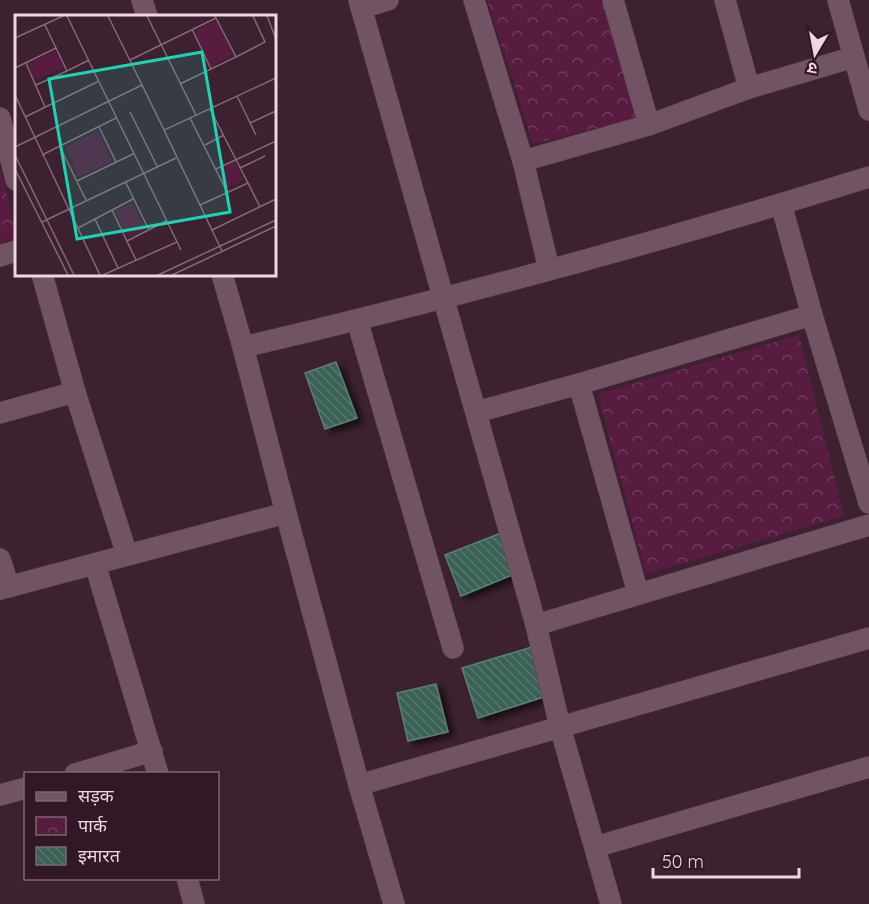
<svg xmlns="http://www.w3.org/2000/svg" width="869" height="904" viewBox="0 0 869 904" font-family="Quicksand,'Noto Sans Devanagari',sans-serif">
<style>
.park{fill:url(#park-crowns)}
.building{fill:url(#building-back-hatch);stroke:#598075;stroke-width:1.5;filter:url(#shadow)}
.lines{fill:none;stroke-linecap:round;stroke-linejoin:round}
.street-casing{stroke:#56404c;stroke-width:22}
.street{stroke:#725363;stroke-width:21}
.inset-road{fill:none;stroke:#836a77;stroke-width:1.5}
.view{fill:#1ad5b2;fill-opacity:0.15;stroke:#1ad5b2;stroke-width:3}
.inset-edge{fill:none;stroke:#ebd8e1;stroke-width:3}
</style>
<defs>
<pattern id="park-crowns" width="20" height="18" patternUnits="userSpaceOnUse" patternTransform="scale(1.5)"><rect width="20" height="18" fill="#581c40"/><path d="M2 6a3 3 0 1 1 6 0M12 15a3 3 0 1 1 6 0" fill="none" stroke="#703c5b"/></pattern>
<pattern id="building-back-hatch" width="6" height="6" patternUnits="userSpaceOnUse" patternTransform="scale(1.5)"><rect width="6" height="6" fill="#3a6156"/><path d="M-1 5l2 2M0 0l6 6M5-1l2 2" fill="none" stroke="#57776e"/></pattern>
<filter id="shadow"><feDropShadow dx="6" dy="4" stdDeviation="3" flood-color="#0009"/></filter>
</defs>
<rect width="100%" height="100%" fill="#3d2130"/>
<!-- park -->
<g class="park">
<polygon points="487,0 602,0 637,118 533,144"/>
<polygon points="0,167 16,232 16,245 0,249"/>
<polygon points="799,335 844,516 646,574 598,394"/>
</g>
<!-- building -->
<g class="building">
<polygon points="336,362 357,418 325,429 305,373"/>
<polygon points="501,533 517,573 461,596 445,555"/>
<polygon points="532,647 547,696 478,718 462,668"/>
<polygon points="436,684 448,732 408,741 397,693"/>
</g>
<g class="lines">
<defs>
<g id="street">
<polyline points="142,0 147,16"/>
<polyline points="359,0 536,625 560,727 611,904"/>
<polyline points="474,0 523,161 549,269"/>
<polyline points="613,0 649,125"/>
<polyline points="725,0 749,88"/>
<polyline points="838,0 869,110"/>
<polyline points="361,8 388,0"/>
<polyline points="0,118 16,180"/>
<polyline points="523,161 649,125 749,88 854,57"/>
<polyline points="781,204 812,315 869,503"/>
<polyline points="0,256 16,251"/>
<polyline points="42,274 75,392 127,555"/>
<polyline points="357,320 453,648"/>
<path d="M243,347C454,298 663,241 869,177"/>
<polyline points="579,384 638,593"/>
<polyline points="476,412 579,384 812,315"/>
<polyline points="0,413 75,392"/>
<polyline points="286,513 359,785 869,638"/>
<polyline points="0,559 9,587"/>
<polyline points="95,564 158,774"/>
<polyline points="0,589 286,513 243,347 222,274"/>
<polyline points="536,625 869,525"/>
<polyline points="75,774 152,751"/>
<polyline points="359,785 394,904"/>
<polyline points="0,795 26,788"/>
<polyline points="595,847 869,767"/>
<polyline points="187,878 194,904"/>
</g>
</defs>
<!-- street casing -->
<use href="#street" class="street-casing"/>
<!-- street -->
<use href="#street" class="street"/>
</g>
<!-- overview -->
<g transform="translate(15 15)">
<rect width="261" height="261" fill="#3d2130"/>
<path d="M202,6L218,40L196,51L179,16ZM40,36L49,53L20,65L13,48ZM83,116L97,146L64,162L50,132ZM220,147L228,165L212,173L204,154ZM117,188L131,214L113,223L99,196Z" fill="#581c40"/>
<path class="inset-road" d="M52,1L166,235M93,1L127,70M132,1L181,100M252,1L261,24M30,10L41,33M177,14L196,54M0,23L48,1M221,42L250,27L238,1M115,45L201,3M11,48L30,92M0,53L41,33L52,56L74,45M165,69L221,42L200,1M21,70L52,56M0,80L85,260M222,81L241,120M195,94L233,168M115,97L142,151M10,102L84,66M175,103L212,177M235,108L261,96M84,112L101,147M190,130L209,120M0,132L127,70L149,115M45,132L71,185M0,140L59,260M27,140L101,103M225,153L250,141M0,154L53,260M201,154L261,126M62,166L118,139M110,166L134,215M185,190L233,168L245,192M97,195L121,245M80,204L103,253M27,207L161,143M63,213L118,184M197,215L261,184M112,226L151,206M207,236L149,115L261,63M88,260L162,227M143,260L261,205M157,260L261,211"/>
<path class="view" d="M187,37L215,197L62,224L34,64Z"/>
<rect width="261" height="261" class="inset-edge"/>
</g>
<!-- legend -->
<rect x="24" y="772" width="195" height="108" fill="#321826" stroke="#7c6571" stroke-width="1.5"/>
<rect x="36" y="792" width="30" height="9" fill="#725363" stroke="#7c6571" stroke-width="1.5"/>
<text x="78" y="802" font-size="18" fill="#ebd8e1">सड़क</text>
<rect x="36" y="817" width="30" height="18" fill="url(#park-crowns)" stroke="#7c6571" stroke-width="1.5"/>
<text x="78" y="832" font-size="18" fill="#ebd8e1">पार्क</text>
<rect x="36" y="847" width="30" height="18" fill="url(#building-back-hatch)" stroke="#7c6571" stroke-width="1.5"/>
<text x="78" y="862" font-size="18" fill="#ebd8e1">इमारत</text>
<!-- north arrow -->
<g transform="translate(815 54) rotate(190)" stroke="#321826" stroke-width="4.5" paint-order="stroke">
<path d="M0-4.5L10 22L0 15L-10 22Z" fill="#ebd8e1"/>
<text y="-9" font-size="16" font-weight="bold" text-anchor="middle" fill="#ebd8e1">उ</text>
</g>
<!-- scale -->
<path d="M653 868v9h146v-9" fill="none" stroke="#ebd8e1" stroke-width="3"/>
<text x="662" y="868" font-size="18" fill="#ebd8e1" stroke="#321826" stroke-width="4.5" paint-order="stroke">50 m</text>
</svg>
